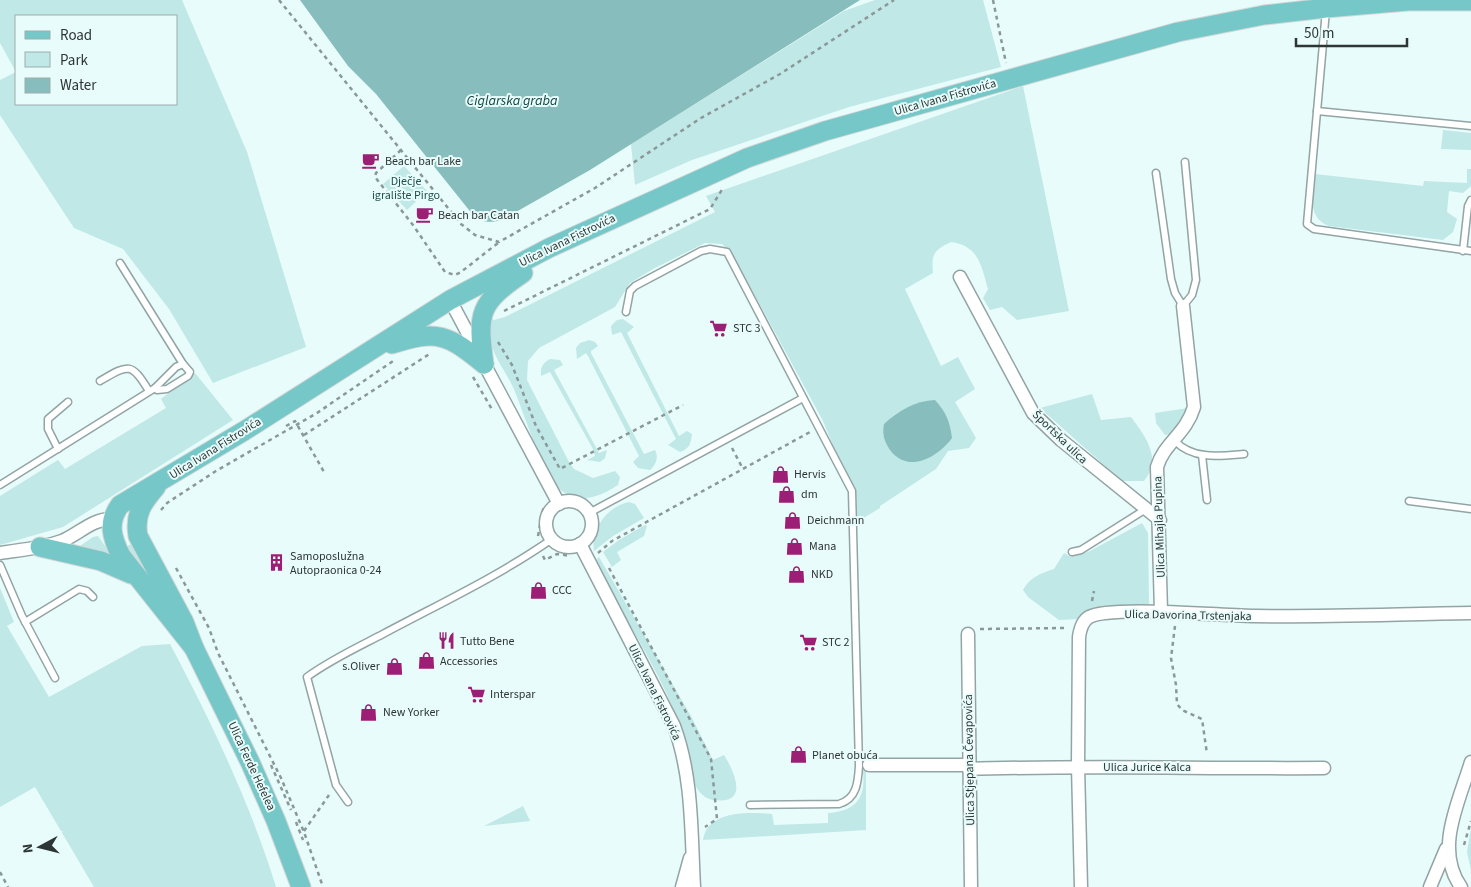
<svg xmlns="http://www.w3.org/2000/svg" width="1471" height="887" viewBox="0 0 1471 887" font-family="'Source Sans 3',sans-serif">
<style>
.green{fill:#bfe8e7;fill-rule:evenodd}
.water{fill:#87bebd}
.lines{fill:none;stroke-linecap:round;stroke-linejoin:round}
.service-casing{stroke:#92a4a3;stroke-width:9}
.minor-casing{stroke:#92a4a3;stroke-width:15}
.primary-casing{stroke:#d5d7d7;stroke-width:21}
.path{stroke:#8a9897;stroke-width:2.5;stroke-dasharray:4 4;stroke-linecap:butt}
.service{stroke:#fff;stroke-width:6}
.minor{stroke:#fff;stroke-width:12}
.primary{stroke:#76c8c8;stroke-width:19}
.labels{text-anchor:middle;stroke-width:4;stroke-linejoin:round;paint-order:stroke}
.street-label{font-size:12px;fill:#2e3635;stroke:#e8fcfb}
.poi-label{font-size:12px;fill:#2e3635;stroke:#e8fcfb;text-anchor:start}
.park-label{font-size:12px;fill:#1e4f4e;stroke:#e8fcfb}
.water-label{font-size:14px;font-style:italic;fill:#124544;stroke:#e8fcfb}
</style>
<rect width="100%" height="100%" fill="#e8fcfb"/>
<!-- green -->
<g class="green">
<path d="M0,0H182L247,152L306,347L213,383L169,309L123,249L74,228L0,115V80L16,72L0,43ZM176,16V104H16V16Z"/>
<polygon points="875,0 983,0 1001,67 849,107 692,160 635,185 631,144 844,11"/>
<path d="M1023,86L1069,311L1017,320L1002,307L990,310L983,298L988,289C981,265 979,246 951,242C934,250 931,254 933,273L905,289L941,366L958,357L975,389L955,402L976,438L969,448L948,451L936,469L880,506V508L857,522L856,490L840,463L823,421L733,255L722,244L705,243L653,269L630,283L615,307L539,348L528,361L527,380L569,462L574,469L593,478L615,471L620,477L618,485C601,496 581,505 562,491C544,479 524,413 515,392C509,376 496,361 491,344C489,338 488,324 491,318L494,320L505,317L715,212L706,196Z"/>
<polygon points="1443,130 1471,133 1471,150 1441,149"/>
<polygon points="404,166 427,191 407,210 383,184"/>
<path d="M1467,169H1471V186L1463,193L1449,191L1447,212L1457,219L1453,232L1443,240L1329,226C1306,217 1313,193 1315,174L1423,186L1424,181L1467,183Z"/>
<path d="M623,319L634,327L627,333L679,436L687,431L692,434C691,444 689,449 680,452L668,445L676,439L621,332L612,335L611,326L617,320Z"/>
<path d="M589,340L595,342L598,346L591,351V353L644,454L655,450C659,457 656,465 650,470L638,468L633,462L639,456L588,356L586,353L577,359L576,348L580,343Z"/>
<path d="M550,359L560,360L563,365L554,370L599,453L607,450L605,458L600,462L587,460L595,456L593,449L550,372L541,376C540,367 543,363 550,359Z"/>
<polygon points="195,373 233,420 63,527 0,545 0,496 58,460 65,469 166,408 161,399"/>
<path d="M1092,394L1101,420L1131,417C1145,436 1163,459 1144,481H1122L1040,408Z"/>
<polygon points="1188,408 1187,414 1172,434 1165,435 1156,423 1155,413"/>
<path d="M629,502L635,504L644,518L613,536L594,551C590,529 608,506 629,502Z"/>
<path d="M1142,523L1148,533L1149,604L1091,612L1077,619L1059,620L1028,597L1023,590C1030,577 1041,573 1054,569L1064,553L1069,556L1088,552Z"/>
<polygon points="645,525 647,526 644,536 617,552 621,560 612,567 603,552 619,540"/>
<polygon points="98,536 113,557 74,550 93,537"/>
<polygon points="133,543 145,565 146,578 124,548"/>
<path d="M599,557L692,718L713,760L724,755C734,771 750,805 714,800C686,796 689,749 681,728C660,670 623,617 595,561Z"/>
<path d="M0,588L14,622L7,626L49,697L142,646L170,644C210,719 251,805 276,887H94L35,787L0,807Z"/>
<path d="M863,771H866V830L703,840C707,810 750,812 772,814L774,825L828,823V813C855,811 866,799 863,771Z"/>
<polygon points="523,806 530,821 484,826"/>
<polygon points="1471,828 1471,870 1467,852"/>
</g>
<!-- water -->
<g class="water">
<path d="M300,0H860L590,170L502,220C490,223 483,223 473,215L376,94L348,66Z"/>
<path d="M935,400C946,412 950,422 952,438C937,458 908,474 890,450C884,441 882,434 884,424C898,411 915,401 935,400Z"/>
</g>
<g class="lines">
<defs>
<g id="service">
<polyline points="1326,10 1307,224 1314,229 1471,251"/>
<polyline points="1317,111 1471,126"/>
<polyline points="1156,173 1171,279 1175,293 1183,306 1192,295 1196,280 1185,162"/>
<polyline points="1463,251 1468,206 1471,200"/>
<path d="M626,312L630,291L635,286L701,251L710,249L727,252L852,491L859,766C858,782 857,799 839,804L750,805"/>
<path d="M100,381C129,364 131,362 149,391"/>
<polyline points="155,388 157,390 167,389 188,376 190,372 183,364"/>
<path d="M1175,441C1193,460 1220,456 1244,454"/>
<polyline points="58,449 48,429 48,419 68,402"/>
<polyline points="1202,455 1207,500"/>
<polyline points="0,485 155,388 176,367 183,364 120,263"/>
<polyline points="1409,501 1471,509"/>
<polyline points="589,513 803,398"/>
<polyline points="1072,552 1081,550 1146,509"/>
<polyline points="0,565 22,616 55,678"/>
<polyline points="25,622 79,589 87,591 93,597"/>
<path d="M348,802L336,785L307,677C330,660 358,647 383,634C441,603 499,576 552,539"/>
</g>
<g id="minor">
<polyline points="960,277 1033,413 1061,440 1160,520"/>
<polyline points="450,300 559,504"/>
<circle cx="569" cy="524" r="23"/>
<path d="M580,544L674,726C693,777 691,833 694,887"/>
<path d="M0,553C20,550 42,548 62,541C79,534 92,519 111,519"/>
<path d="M1161,612L1157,467C1164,443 1186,434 1194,407L1183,306"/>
<polyline points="968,634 971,887"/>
<polyline points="869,765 969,765"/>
<path d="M969,769C1088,765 1206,769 1324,768"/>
<polyline points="682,887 690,858"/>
<path d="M1081,887L1078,766L1079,637C1080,630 1082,621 1089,617C1110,605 1224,616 1255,616C1327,617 1399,614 1471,613"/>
<polyline points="1430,887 1446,849"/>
<path d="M1461,887C1434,849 1459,802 1471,762"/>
</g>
<g id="primary">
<path d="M392,344C438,329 448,335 484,364"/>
<path d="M484,364C477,312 479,303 523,273"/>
<path d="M156,487C143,502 134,514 138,536L184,622L194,648L250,762L276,821L301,887"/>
<polyline points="40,547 101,561 131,574"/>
<path d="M194,648L121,556C112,538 107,523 120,505L244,431L450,300L549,248L747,158L825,131L1178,32L1264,15L1326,8L1408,1H1471"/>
</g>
</defs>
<!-- service casing -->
<use href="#service" class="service-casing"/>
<!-- minor casing -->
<use href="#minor" class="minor-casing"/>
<!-- primary casing -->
<use href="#primary" class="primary-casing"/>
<!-- path -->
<g class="path">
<polyline points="279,0 461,224 475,235 499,242 595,188 701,118 780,74 894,0"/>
<polyline points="993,0 1006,63"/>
<polyline points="401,150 376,173 375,177 413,225 445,272 455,275 461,272 498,243"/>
<polyline points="504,311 710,209 723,188"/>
<polyline points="498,342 512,365 536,426 560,469 683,405"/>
<polyline points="473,377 493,411"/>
<polyline points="286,426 295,421 324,472"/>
<polyline points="304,435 431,353"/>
<polyline points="732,448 743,469"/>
<polyline points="161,510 167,503 216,471 317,413 393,361"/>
<polyline points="538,536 544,505"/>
<polyline points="598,553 612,541 810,432"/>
<polyline points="543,556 545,560 557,554 571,556"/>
<polyline points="176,568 209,628 218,653 281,778 304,832 323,887"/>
<polyline points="609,568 711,759 717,819 705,827"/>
<polyline points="1092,601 1094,591"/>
<polyline points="1175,626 1171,658 1176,685 1177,704 1182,710 1202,719 1207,754"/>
<polyline points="980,629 1066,628"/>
<polyline points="271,765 291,810"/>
<polyline points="296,822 303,840"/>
<polyline points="304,831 329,795"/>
<polyline points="1464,845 1471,821"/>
<polyline points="0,872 8,887"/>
</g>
<!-- service -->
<use href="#service" class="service"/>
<!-- minor -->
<use href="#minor" class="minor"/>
<!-- primary -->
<use href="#primary" class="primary"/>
</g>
<!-- icons -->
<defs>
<symbol id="cafe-bare" viewBox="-9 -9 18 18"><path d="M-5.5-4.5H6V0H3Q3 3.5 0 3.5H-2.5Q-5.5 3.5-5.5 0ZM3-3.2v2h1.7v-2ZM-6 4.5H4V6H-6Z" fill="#9d1f75" stroke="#e8fcfb" stroke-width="2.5" paint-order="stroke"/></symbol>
<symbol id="supermarket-bare" viewBox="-9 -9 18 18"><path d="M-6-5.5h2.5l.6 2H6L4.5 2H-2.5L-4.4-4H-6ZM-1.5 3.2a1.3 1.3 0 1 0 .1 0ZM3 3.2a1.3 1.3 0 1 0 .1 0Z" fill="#9d1f75" stroke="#e8fcfb" stroke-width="2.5" paint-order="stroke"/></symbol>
<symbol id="shop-bare" viewBox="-9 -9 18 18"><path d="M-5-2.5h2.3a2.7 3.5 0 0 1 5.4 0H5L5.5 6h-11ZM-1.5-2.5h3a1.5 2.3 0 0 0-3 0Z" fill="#9d1f75" stroke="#e8fcfb" stroke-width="2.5" paint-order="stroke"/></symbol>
<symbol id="building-bare" viewBox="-9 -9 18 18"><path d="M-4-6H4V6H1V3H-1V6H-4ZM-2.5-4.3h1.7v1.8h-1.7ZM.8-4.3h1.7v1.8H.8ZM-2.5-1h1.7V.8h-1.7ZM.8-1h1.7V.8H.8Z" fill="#9d1f75" stroke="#e8fcfb" stroke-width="2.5" paint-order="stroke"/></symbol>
<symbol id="restaurant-bare" viewBox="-9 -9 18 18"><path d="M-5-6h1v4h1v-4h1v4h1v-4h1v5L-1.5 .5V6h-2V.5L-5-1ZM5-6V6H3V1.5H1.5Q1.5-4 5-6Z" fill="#9d1f75" stroke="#e8fcfb" stroke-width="2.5" paint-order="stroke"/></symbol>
</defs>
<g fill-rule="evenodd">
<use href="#cafe-bare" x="358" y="148" width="25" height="25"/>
<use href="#cafe-bare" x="412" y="202" width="25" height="25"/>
<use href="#supermarket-bare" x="706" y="316" width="25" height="25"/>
<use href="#shop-bare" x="768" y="462" width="25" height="25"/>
<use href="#shop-bare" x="774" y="482" width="25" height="25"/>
<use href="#shop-bare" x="780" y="508" width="25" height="25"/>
<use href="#shop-bare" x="782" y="534" width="25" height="25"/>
<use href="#building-bare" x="264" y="550" width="25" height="25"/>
<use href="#shop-bare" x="784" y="562" width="25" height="25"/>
<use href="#shop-bare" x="526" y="578" width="25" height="25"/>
<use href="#restaurant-bare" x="434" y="628" width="25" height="25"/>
<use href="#supermarket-bare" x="796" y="630" width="25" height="25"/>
<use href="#shop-bare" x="414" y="648" width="25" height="25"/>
<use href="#shop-bare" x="382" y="654" width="25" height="25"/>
<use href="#supermarket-bare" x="464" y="682" width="25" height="25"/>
<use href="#shop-bare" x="356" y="700" width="25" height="25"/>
<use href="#shop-bare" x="786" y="742" width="25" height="25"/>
</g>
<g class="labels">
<!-- street labels -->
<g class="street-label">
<text transform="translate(945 97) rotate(-16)" y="4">Ulica Ivana Fistrovića</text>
<text transform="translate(567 240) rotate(-26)" y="4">Ulica Ivana Fistrovića</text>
<text transform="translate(1060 437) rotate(44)" y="4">Športska ulica</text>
<text transform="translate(215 448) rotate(-32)" y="4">Ulica Ivana Fistrovića</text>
<text transform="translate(1159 527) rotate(-92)" y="4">Ulica Mihajla Pupina</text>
<text transform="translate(1188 615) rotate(1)" y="4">Ulica Davorina Trstenjaka</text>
<text transform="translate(655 692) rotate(64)" y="4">Ulica Ivana Fistrovića</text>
<text transform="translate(969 760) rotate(-91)" y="4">Ulica Stjepana Čevapovića</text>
<text transform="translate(252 766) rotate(65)" y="4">Ulica Ferde Hefelea</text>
<text x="1147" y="771">Ulica Jurice Kalca</text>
</g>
<!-- poi labels -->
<g class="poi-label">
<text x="385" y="165">Beach bar Lake</text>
<text x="438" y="219">Beach bar Catan</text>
<text x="733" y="332">STC 3</text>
<text x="794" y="478">Hervis</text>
<text x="801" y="498">dm</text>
<text x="807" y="524">Deichmann</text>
<text x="809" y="550">Mana</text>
<text x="290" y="560">Samoposlužna<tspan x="290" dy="14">Autopraonica 0-24</tspan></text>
<text x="811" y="578">NKD</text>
<text x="552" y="594">CCC</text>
<text x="460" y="645">Tutto Bene</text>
<text x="822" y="646">STC 2</text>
<text x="440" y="665">Accessories</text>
<text x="380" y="670" text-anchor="end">s.Oliver</text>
<text x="490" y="698">Interspar</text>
<text x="383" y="716">New Yorker</text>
<text x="812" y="759">Planet obuća</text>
</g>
<!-- park labels -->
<g class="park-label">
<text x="406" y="185">Dječje<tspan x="406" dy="14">igralište Pirgo</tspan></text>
</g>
<!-- water labels -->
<g class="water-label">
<text x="512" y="105">Ciglarska graba</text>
</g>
</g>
<!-- legend -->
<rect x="15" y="15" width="162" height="90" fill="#e8fcfb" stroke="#9eadac"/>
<rect x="25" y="31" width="25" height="8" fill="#76c8c8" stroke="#9eadac"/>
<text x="60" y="40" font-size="15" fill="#2e3635">Road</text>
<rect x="25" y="52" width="25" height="15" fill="#bfe8e7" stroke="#9eadac"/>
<text x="60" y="65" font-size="15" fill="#2e3635">Park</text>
<rect x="25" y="78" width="25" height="15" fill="#87bebd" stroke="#9eadac"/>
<text x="60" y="90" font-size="15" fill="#2e3635">Water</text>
<!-- north arrow -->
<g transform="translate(40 847) rotate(263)" stroke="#e8fcfb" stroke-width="4" paint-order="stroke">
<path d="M0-4L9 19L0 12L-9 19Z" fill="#2e3635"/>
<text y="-8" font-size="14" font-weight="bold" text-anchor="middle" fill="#2e3635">N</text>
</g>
<!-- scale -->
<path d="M1296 38v8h111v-8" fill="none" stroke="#2e3635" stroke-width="2.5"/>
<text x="1304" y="38" font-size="15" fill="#2e3635" stroke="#e8fcfb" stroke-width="4" paint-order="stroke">50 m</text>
</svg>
